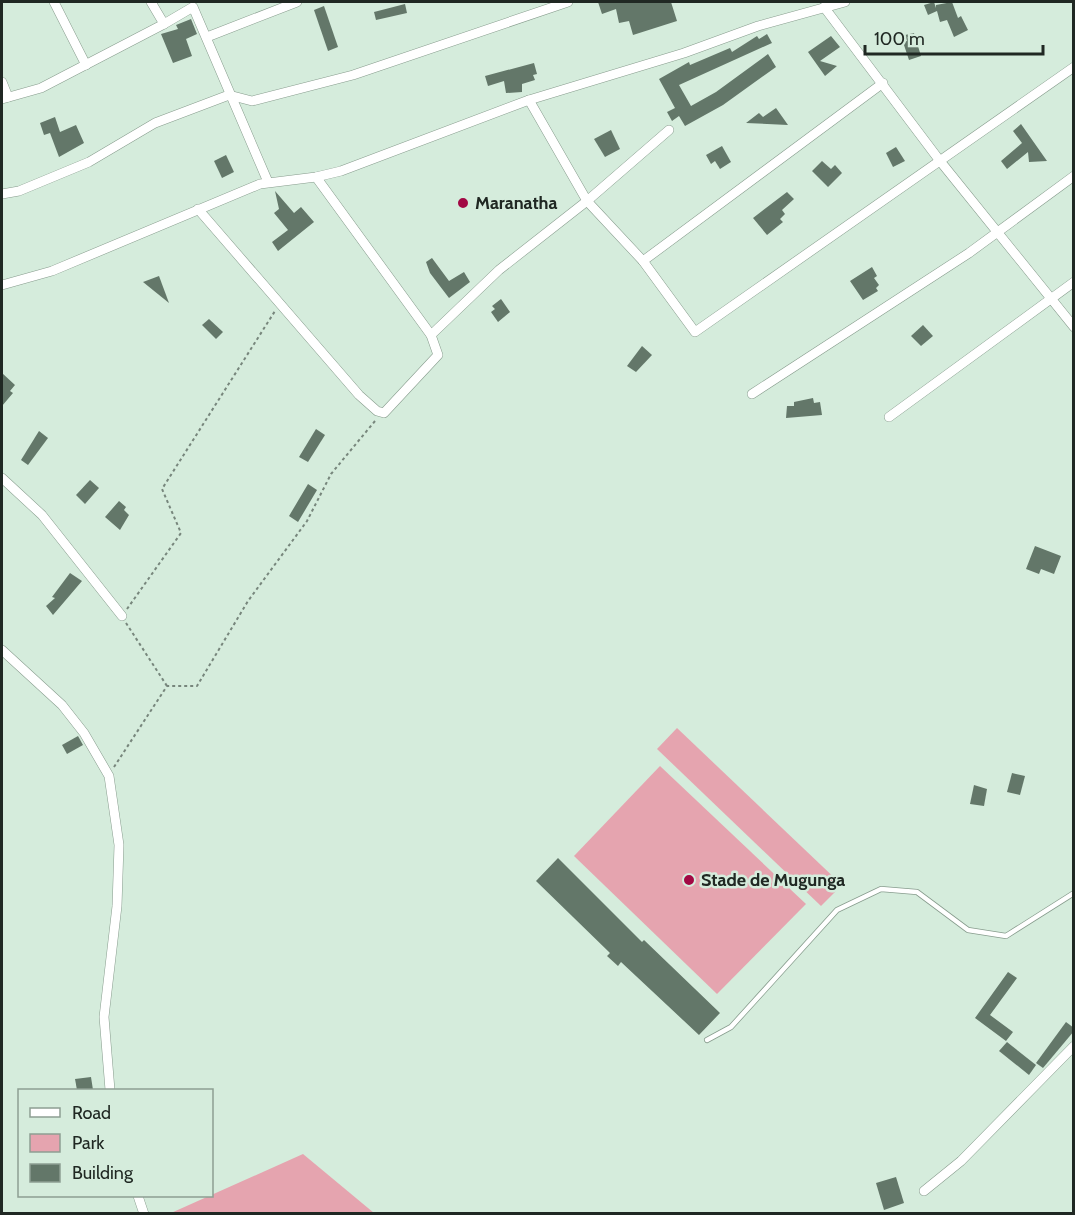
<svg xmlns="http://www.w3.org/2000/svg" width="1075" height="1215" viewBox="0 0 1075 1215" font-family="Cabin,sans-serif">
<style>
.green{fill:#e5a4af}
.building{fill:#637769}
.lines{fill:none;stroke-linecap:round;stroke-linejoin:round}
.service-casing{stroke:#879c8d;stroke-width:6}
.minor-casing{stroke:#879c8d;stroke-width:10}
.path{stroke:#77867c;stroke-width:2;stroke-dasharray:3 3;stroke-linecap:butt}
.service{stroke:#fff;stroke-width:4.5}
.minor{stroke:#fff;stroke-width:9}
.poi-dot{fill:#a20844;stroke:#d5ecdc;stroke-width:2}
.labels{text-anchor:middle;stroke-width:5;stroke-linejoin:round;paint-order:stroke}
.poi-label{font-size:18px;font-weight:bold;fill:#202823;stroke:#d5ecdc;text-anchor:start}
</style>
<rect width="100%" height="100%" fill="#d5ecdc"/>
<!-- green -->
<g class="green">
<polygon points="677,728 842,885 821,906 657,749"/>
<polygon points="660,766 806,904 717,994 574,856"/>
<polygon points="303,1154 374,1213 171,1213"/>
</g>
<!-- building -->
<g class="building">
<polygon points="598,2 671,2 677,21 633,35 629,21 619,23 616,9 602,14"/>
<polygon points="934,2 936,8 936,5 952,2 958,18 961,16 968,30 954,37 947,20 940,22 937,11 928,15 924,5"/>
<polygon points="405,4 407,13 376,20 374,12"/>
<polygon points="324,6 338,47 328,51 314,10"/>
<polygon points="191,19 197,34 186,39 192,56 173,63 161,34 178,29 176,25"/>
<polygon points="914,33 921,56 909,60 903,42 907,41 905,35"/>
<polygon points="767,34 772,43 679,85 691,106 716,92 768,54 776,67 723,105 685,126 679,116 672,121 667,112 675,108 659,79 689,62 690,65 730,48 732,52 757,36 759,39"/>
<polygon points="831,36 840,47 820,61 837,66 825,76 808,52"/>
<polygon points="534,63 537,74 533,75 535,80 522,84 522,92 506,93 504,81 488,86 485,76"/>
<polygon points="776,108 788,125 746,123 759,113 763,117"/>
<polygon points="55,117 60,132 76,125 84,143 59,157 50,133 44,135 40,123"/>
<polygon points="1021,124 1047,161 1029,162 1028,152 1007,169 1001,161 1022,143 1013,131"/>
<polygon points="611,130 620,149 605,157 594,139"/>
<polygon points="722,146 731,162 720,169 715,161 711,164 706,155"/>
<polygon points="896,147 905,161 893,167 886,153"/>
<polygon points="226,155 234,172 222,178 214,161"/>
<polygon points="822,161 831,169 835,165 842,173 828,187 812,171"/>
<polygon points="275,191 294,213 301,207 314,222 278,251 272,242 288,230 274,213 279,209"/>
<polygon points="787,192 794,199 782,210 785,214 780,219 783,222 767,235 753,218"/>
<polygon points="432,258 449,281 464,272 470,282 449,298 430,273 426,262"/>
<polygon points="872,267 877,276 874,278 879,285 876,288 878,291 863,300 850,281"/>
<polygon points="159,276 169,303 143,282"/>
<polygon points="501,299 510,312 498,322 491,312 495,309 492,306"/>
<polygon points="209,319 223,332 216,339 202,325"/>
<polygon points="923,325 933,336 921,346 911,336"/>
<polygon points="642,346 652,355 636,372 627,366"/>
<polygon points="2,373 15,385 10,391 13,393 2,406"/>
<polygon points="813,398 814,403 820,402 822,415 786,418 787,406 794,406 794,402"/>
<polygon points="316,429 325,435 308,462 299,457"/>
<polygon points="39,431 48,438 28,465 21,460"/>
<polygon points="90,480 99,488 85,504 76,495"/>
<polygon points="308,484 317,490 298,522 289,516"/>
<polygon points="119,501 126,507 124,510 129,515 120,530 105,517"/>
<polygon points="1035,546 1061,556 1054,574 1041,569 1039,574 1026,569"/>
<polygon points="70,573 82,581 53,615 46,606 55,598 52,597"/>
<polygon points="78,736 83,745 67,754 62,745"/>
<polygon points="1012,773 1025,776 1020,795 1007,792"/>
<polygon points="974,785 987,789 984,806 970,804"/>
<polygon points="558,858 642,942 644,940 720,1013 699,1035 621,962 618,966 607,956 610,953 536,881"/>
<polygon points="1008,972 1017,978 990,1015 1013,1032 1006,1041 975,1018"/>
<polygon points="1066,1022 1074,1028 1074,1031 1043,1068 1036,1063"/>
<polygon points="1007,1042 1036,1065 1029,1075 999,1051"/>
<polygon points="91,1077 93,1090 77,1090 75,1079"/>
<polygon points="896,1177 904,1203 884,1210 876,1183"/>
</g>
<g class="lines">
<defs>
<polyline id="service" points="707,1040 731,1027 837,910 881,889 917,892 968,930 1006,936 1074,893"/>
<g id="minor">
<polyline points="54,2 86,65"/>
<polyline points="151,2 164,24 193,7 268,182"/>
<polyline points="824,7 940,161 1074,327"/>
<polyline points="207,37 297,2"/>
<polyline points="2,82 8,97"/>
<polyline points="2,99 41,88 164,24"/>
<polyline points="529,100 587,201 643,261 695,332 1074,67"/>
<polyline points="2,194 19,191 89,162 155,123 229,95 252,101 353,75 568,2"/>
<polyline points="198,209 359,395 377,411 384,413 438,355 431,335 316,177"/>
<polyline points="643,261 883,83"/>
<polyline points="2,285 52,271 260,184 316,177 341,171 529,100 684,53 758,26 845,2"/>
<polyline points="431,335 499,270 587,201 669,130"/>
<polyline points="752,394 969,253 1074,176"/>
<polyline points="889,417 1074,282"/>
<polyline points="2,478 42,515 122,616"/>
<polyline points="2,650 62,705 84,733 109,776 119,845 117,906 104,1017 110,1090"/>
<polyline points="924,1191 961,1161 1074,1046"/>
<polyline points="138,1196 144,1214"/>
</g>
</defs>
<!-- service casing -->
<use href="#service" class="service-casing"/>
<!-- minor casing -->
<use href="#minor" class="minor-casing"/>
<!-- path -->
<g class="path">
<polyline points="127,609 181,533 162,489 275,311"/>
<polyline points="126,623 167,686"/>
<polyline points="114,767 167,686 197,686 248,601 307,521 331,474 375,421"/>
</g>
<!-- service -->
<use href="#service" class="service"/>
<!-- minor -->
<use href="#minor" class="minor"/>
</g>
<!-- markers -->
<g class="poi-dot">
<circle cx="463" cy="203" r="6"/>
<circle cx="689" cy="880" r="6"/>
</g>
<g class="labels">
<!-- poi labels -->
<g class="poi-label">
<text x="475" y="209">Maranatha</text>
<text x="701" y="886">Stade de Mugunga</text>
</g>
</g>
<!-- border -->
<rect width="1075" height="1215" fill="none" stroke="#202823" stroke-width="6"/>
<!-- legend -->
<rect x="18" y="1089" width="195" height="108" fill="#d5ecdc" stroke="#8d9e92" stroke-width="1.5"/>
<rect x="30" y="1108" width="30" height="9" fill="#ffffff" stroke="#8d9e92" stroke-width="1.5"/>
<text x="72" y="1119" font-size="18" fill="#202823">Road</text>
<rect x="30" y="1134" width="30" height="18" fill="#e5a4af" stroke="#8d9e92" stroke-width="1.5"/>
<text x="72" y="1149" font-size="18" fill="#202823">Park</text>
<rect x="30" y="1164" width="30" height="18" fill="#637769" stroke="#8d9e92" stroke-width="1.5"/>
<text x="72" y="1179" font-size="18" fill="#202823">Building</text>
<!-- scale -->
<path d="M865 45v9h178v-9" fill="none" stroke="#202823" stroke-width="3"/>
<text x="874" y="45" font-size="18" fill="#202823" stroke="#d5ecdc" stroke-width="4.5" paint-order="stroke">100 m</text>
</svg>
